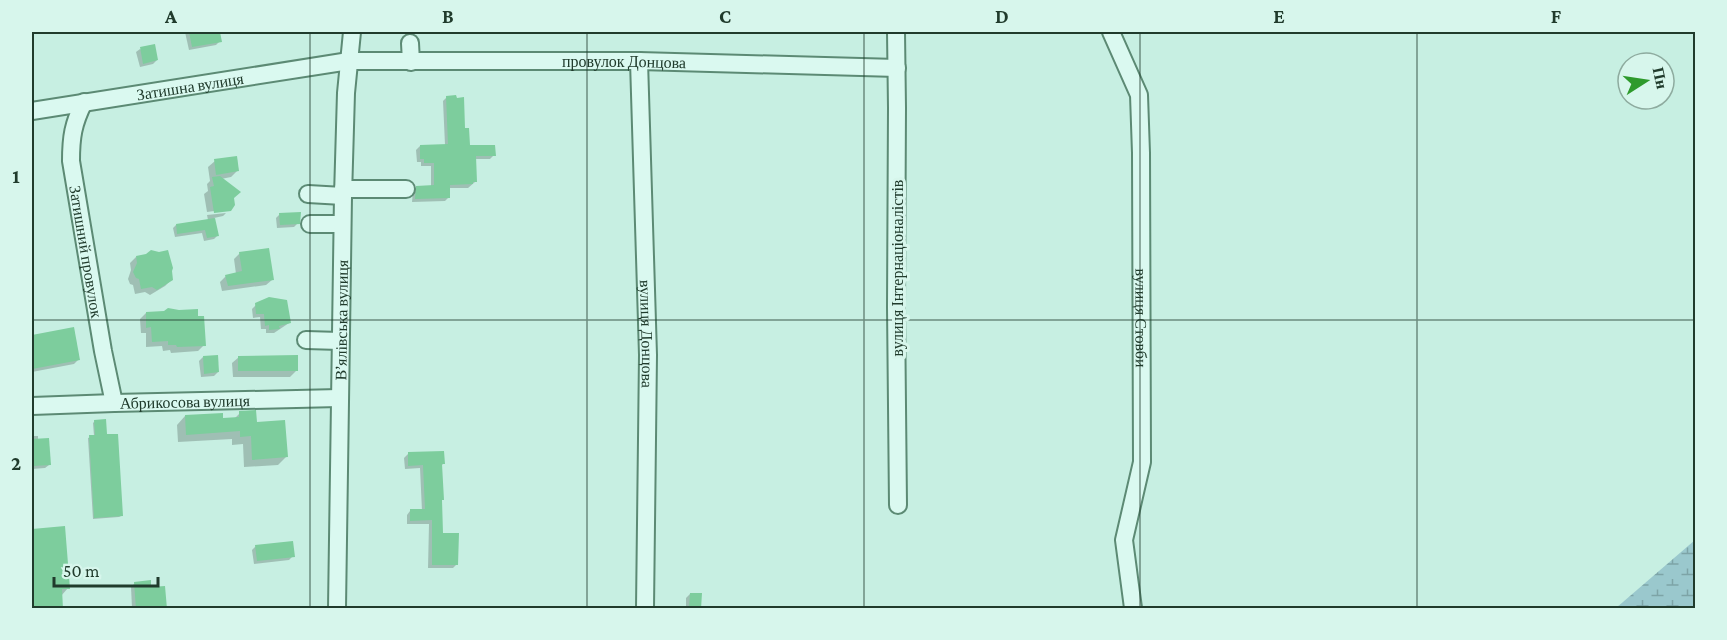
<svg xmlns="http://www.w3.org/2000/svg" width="1727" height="640" viewBox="0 0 1727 640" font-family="'Crimson Pro',serif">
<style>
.wetland{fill:url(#wetland-marsh)}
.shadow{fill:#0003}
.building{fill:#7dcd9d}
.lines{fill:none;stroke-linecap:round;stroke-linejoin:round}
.minor-casing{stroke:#5c8a74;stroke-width:20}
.minor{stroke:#daf9f0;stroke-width:16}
.grid{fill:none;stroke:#203b2c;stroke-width:1.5;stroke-opacity:0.55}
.labels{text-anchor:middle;stroke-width:6;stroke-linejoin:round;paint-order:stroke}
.street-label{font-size:16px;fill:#203b2c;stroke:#d7f6ec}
.neatline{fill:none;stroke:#203b2c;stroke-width:2}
.grid-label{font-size:20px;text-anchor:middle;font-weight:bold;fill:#203b2c}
</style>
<defs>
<pattern id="wetland-marsh" width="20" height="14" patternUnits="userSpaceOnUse" patternTransform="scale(1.5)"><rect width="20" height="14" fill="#9ac8cd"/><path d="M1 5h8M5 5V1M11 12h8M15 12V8" fill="none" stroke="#7da4a7"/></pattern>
</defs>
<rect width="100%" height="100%" fill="#c7efe2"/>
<!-- wetland -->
<polygon class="wetland" points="1695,540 1695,608 1616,608"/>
<!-- shadow -->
<g class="shadow">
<polygon points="185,32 218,32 220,41 216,45 189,50"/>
<polygon points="140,49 157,60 153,64 140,67 136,52"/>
<polygon points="447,97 464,129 469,147 494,155 490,159 474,159 475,182 468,188 448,188 449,197 445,201 412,202 413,191 416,187 431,187 431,166 421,166 421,162 417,162 416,150 420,146 445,145 443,101"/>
<polygon points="215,161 237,171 231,177 221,179 232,199 229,209 207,212 204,194 208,191 207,184 210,181 208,167"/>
<polygon points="226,213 223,216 214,218 217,236 214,239 204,241 202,233 175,237 173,228 176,225 208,220 207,215"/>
<polygon points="280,214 298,223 294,227 277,228 276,218"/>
<polygon points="240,253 272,280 266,285 222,291 220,282 226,276 236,274 234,259"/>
<polygon points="136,257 172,279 165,286 150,295 145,292 135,294 133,285 130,284 128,279 131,270 130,263"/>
<polygon points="256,305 289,323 274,333 266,333 266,329 261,329 260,317 253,318 252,309"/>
<polygon points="179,312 204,345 198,351 171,353 170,350 163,351 162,346 146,347 146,333 141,333 140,319 146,313"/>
<polygon points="72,329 78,360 74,364 32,372 32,336"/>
<polygon points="203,357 218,372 214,376 201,377 199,361"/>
<polygon points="239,357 297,370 290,377 233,377 232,363"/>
<polygon points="240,413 256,423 286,457 278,465 244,467 243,444 232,445 232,439 178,442 177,425 185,416 234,419"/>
<polygon points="95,421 121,516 119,517 93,519 88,438 94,436 93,423"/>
<polygon points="32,436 38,436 38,440 49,465 45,468 32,469"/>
<polygon points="408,454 443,464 441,466 441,535 457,564 453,568 428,568 429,524 407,524 407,515 410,511 422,511 420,468 405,469 404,458"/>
<polygon points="63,528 68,588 61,596 62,608 32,608 32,530"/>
<polygon points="256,546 293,556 289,560 254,564 252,550"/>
<polygon points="135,583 150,589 165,608 132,608 131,587"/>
<polygon points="690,594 700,608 686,608 686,598"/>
</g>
<!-- building -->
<g class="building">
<polygon points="189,32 220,32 222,42 192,47"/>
<polygon points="155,44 158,60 143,64 140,47"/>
<polygon points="456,95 457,98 464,97 465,128 469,128 470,145 495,145 496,156 476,156 477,182 473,182 473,184 450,185 450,198 415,199 416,186 434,185 434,163 424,163 424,159 420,159 420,145 448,144 446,96"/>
<polygon points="237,156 239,171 216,175 214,159"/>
<polygon points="220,176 241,192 234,198 235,205 231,211 214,213 210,187 214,186 212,177"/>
<polygon points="301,212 300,224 280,225 279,213"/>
<polygon points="215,218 219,236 207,238 205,230 177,234 176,224"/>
<polygon points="269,248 274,280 228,286 225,275 242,271 239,252"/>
<polygon points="151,250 159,252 168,250 173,268 172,271 173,280 157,290 152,287 141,289 139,279 136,278 133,272 137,263 136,256 146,254"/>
<polygon points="269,297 287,300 291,323 279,326 280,329 269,330 269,325 265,326 264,314 256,314 255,303"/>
<polygon points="168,308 179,310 198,309 198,316 204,316 206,346 177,347 176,345 168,345 168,341 152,342 151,327 146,328 146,312 164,311"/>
<polygon points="74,327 80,360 32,369 32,335"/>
<polygon points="218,355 219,372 204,374 203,356"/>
<polygon points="298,355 298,371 238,371 238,356"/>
<polygon points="256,410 257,422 285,420 288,457 252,460 251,436 240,437 240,431 186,435 185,415 223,413 223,418 239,417 239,411"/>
<polygon points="106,419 107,434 118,434 123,516 94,518 89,435 95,435 94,420"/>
<polygon points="49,438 51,465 32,466 32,439"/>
<polygon points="444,451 445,464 442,464 444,500 442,500 443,533 459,533 458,565 432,565 432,520 410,521 410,509 425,509 423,465 408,466 408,452"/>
<polygon points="65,526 70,589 62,589 63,609 32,609 32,529"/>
<polygon points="293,541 295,557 257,561 255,545"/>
<polygon points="151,580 151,587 165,586 167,609 136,609 134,582"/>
<polygon points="690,593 702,593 701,609 689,609"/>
</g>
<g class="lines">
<defs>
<g id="minor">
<polyline points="896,32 897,108 896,307 898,505"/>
<path id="s1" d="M1111,32L1139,95L1141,153L1142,462L1124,540L1133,608"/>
<polyline points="410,43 411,62"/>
<path id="s2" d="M639,61L648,355L645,608"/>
<path id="s3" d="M84,102C73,124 71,137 71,161L103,351L114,403"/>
<path id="s4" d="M32,111L349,61H639L897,68"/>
<polyline points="343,189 406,189"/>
<polyline points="308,194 343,196"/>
<polyline points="310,224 342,224"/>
<polyline points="306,340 340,341"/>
<path id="s5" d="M32,406L114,403L339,398"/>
<path id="s6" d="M337,608L343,196L346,93L352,32"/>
</g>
</defs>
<!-- minor casing -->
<use href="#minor" class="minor-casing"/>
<!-- minor -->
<use href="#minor" class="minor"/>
</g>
<!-- grid -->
<path class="grid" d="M310,32V608M587,32V608M864,32V608M1140,32V608M1417,32V608M32,320H1696"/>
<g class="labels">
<!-- street labels -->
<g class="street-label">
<text dy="6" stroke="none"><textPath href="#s4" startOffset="596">провулок Донцова</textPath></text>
<text dy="6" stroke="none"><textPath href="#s4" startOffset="160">Затишна вулиця</textPath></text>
<text dy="6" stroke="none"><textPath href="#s3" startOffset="153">Затишний провулок</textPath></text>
<text transform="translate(897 268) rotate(-90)" y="6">вулиця Інтернаціоналістів</text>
<text dy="6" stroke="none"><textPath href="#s1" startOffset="292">вулиця Стовби</textPath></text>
<text dy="6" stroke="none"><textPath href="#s6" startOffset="288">В’ялівська вулиця</textPath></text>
<text dy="6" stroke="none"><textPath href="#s2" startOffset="273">вулиця Донцова</textPath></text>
<text dy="6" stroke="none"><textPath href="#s5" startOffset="153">Абрикосова вулиця</textPath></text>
</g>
</g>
<!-- border -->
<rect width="1727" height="640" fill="none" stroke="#d7f6ec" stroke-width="66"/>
<!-- north arrow -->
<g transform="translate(1646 81) rotate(78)"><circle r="28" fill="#d7f6ec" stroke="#8eab9f" stroke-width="1.5"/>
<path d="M0-4.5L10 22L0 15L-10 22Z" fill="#2e9a2c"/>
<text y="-9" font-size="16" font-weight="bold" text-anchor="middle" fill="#203b2c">Пн</text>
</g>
<!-- scale -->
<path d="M54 577v9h104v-9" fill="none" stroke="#203b2c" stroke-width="3"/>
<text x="63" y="577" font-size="18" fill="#203b2c" stroke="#d7f6ec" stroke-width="4.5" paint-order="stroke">50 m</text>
<rect x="33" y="33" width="1661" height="574" class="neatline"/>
<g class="grid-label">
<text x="171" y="23">A</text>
<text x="448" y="23">B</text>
<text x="725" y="23">C</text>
<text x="1002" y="23">D</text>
<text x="1279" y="23">E</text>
<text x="1556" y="23">F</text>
<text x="16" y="183">1</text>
<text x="16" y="470">2</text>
</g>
</svg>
